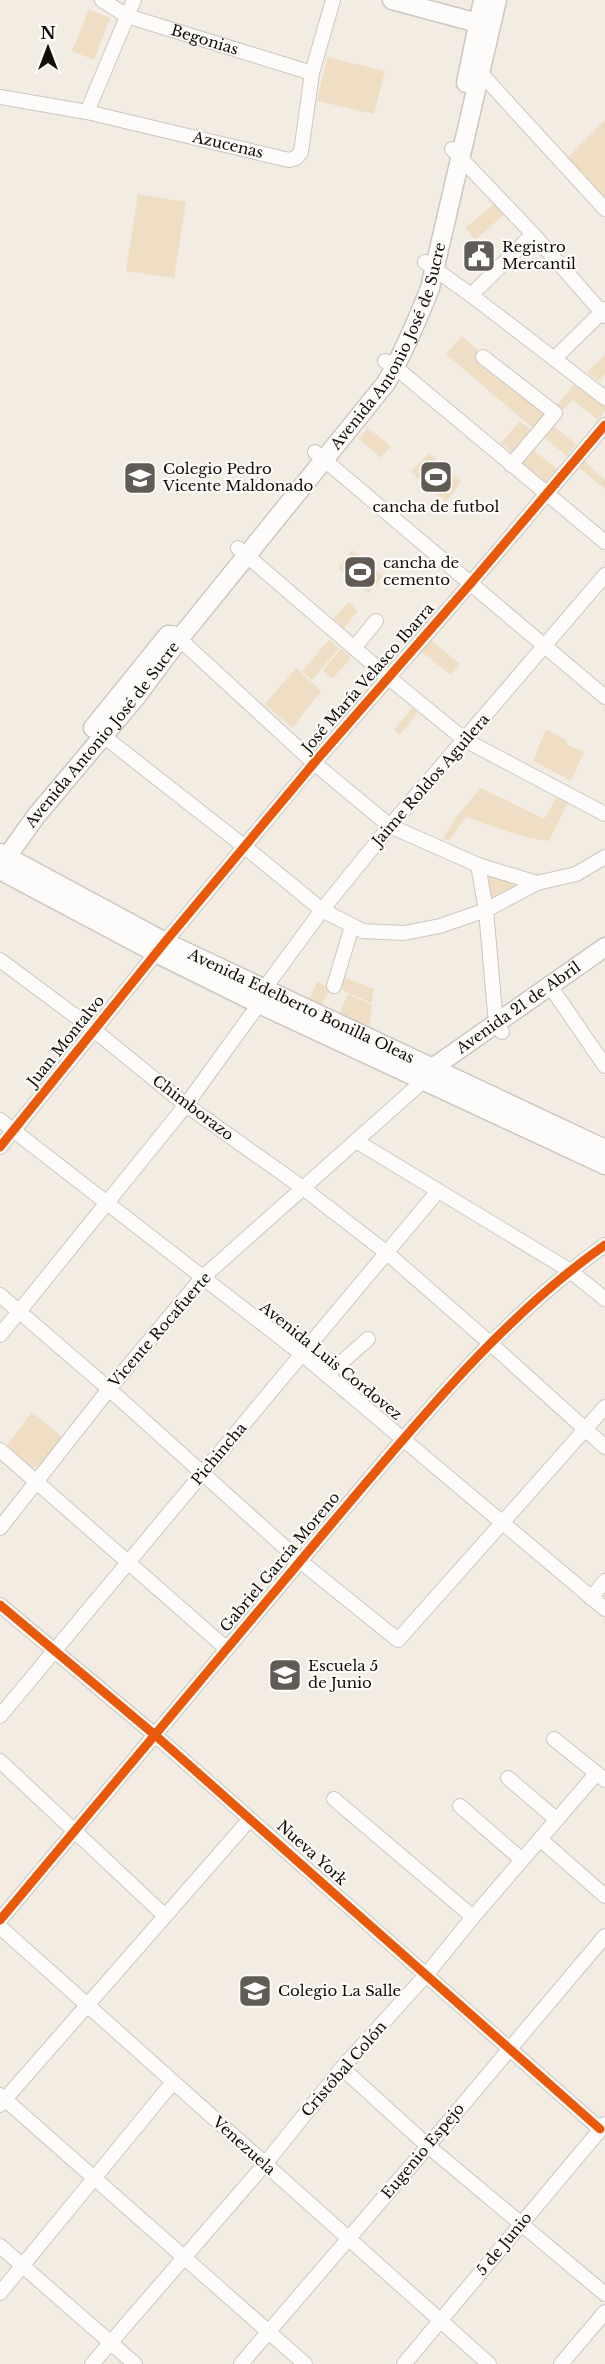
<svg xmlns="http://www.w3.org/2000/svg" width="605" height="2364" viewBox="0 0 605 2364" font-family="'Libre Baskerville',serif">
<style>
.green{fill:#efdec4}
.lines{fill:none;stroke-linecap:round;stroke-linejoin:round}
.minor-casing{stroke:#ccc7c0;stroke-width:16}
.major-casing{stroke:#ccc7c0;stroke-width:21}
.minor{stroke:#fdfcfb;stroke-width:14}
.major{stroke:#fdfcfb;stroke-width:18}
.cycleway-casing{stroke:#fefcf9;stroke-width:13}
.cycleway{stroke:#e8590c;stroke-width:9}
.labels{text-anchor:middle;stroke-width:4.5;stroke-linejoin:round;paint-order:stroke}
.street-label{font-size:15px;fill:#110e08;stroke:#fefcf9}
.poi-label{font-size:15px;fill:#110e08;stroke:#fefcf9;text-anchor:start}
</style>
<rect width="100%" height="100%" fill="#f2ece3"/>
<!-- green -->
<g class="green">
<polygon points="89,9 110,18 94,60 72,51"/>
<polygon points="327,57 385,71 374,114 317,101"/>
<polygon points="605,120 605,199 568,157"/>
<polygon points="138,194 186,202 174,278 126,271"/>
<polygon points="499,200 508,211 475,240 465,228"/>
<polygon points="462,336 549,413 535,430 446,354"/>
<polygon points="605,355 605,374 598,381 587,372"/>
<polygon points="576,383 605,404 605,411 598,420 573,400 563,410 557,405"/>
<polygon points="520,421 532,431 513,453 501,443"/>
<polygon points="552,425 576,444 567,456 542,436"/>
<polygon points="368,428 391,446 381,458 359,439"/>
<polygon points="531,448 557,469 545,483 519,462"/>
<polygon points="429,453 461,482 446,502 411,472"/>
<polygon points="583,460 605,480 605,489 577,466"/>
<polygon points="352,550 383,576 368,593 338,568"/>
<polygon points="349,602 358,611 344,628 333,619"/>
<polygon points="429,638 460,664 451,675 419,650"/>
<polygon points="329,640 339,648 312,680 302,671"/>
<polygon points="341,649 351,658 332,679 323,670"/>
<polygon points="296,668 321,691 292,728 265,704"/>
<polygon points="412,708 418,713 400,735 394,730"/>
<polygon points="546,729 567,741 566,744 584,752 571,781 533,761"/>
<path d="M481,788L544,819L559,793L570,799L549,841C519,838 494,826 466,817L449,841L443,838L456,817Z"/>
<polygon points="486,871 519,882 519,885 490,901"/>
<polygon points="338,975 374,989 371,1003 334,986"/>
<polygon points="317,982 330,987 322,1006 309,1000"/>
<polygon points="348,994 372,1005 369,1029 339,1015"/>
<polygon points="32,1412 62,1437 39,1466 31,1468 7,1445"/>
</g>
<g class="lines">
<defs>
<g id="minor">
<path id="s1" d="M102,0L127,16L312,73"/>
<polyline points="475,67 605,209"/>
<polyline points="0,97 87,112 289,160 296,158 301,152 312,73 333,0"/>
<polyline points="87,112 134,0"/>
<polyline points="452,149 533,234 605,316"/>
<polyline points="425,262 471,295 605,398"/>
<polyline points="471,295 533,234"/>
<polyline points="483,357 555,413 511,465"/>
<polyline points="555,358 605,309"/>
<polyline points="385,361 395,367 605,542"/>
<polyline points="315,452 605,697"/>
<polyline points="238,548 388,677 465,740 605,814"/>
<polyline points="173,633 314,763 390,826 478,865 537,883"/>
<polyline points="354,648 376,621"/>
<polyline points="97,731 245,847 322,910 363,931 404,933 440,926 486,910 537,883 576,874 605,857"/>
<polyline points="478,865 486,910 496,1024 502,1032"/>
<polyline points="0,960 94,1030 186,1105 303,1188 387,1253 491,1344 605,1447"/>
<polyline points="334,986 352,926"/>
<polyline points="550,986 605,1066"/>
<polyline points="264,989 322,910 390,826 605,575"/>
<polyline points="0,1120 303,1355 605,1609"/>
<polyline points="356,1141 569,1270 605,1299"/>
<polyline points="0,1147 165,942 314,763 471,583 605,425"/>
<polyline points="0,1295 109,1389 300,1561 398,1640 605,1407"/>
<polyline points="0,1335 186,1105 259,1004"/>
<polyline points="327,1375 368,1339"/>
<polyline points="0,1450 227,1649"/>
<polyline points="0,1528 109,1389 202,1278 422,1082"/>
<polyline points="591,1598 605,1581"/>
<polyline points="0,1605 155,1735 600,2129"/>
<polyline points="0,1716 438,1191"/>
<polyline points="554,1739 605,1780"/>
<polyline points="0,1761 164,1915"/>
<polyline points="508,1778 556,1819"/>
<polyline points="334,1799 473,1917"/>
<polyline points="460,1806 522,1860"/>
<polyline points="540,1839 605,1896"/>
<path d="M0,1920C109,1789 218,1658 328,1528C412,1429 498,1320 605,1245"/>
<polyline points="0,1927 489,2364"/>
<polyline points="342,2068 428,2146 605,2294"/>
<polyline points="0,2095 305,2364"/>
<polyline points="0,2105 250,1819"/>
<polyline points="0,2246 135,2364"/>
<polyline points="0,2293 173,2082"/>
<polyline points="92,2364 265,2164 342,2068 426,1975 473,1917 596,1774"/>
<polyline points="241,2364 428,2146 605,1936"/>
<polyline points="404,2364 605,2124"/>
<polyline points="561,2364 605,2312"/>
</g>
<g id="major">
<polyline points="392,0 489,26"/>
<polyline points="466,83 483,0"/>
<polyline points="93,728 168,635"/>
<path id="s2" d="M0,853L165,942L605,1149"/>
<path id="s3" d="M0,870L6,858L36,816L136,697L180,638L386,383C404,352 417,321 430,288L497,0"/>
<polyline points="0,870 156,953 259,1004 605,1165"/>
<path id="s4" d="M427,1075L431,1069L605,947"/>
</g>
</defs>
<!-- minor casing -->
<use href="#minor" class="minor-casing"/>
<!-- major casing -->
<use href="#major" class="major-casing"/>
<!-- minor -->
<use href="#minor" class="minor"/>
<!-- major -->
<use href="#major" class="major"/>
<defs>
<g id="cycleway">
<polyline points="0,1147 165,942 314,763 471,583 605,425"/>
<polyline points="0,1605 155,1735 600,2129"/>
<path d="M0,1920C109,1789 218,1658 328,1528C412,1429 498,1320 605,1245"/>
</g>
</defs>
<!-- cycleway casing -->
<use href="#cycleway" class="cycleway-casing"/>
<!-- cycleway -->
<use href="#cycleway" class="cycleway"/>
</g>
<!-- icons -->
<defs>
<symbol id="civic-square" viewBox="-11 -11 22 22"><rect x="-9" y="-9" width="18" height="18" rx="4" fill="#605c55" stroke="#fefcf9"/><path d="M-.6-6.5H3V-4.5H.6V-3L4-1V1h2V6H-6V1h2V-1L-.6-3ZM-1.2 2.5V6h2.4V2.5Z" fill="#fff"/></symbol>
<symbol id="stadium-square" viewBox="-11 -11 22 22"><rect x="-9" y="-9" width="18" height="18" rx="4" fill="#605c55" stroke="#fefcf9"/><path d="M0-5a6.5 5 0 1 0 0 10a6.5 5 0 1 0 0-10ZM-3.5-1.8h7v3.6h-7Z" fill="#fff"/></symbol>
<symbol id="university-square" viewBox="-11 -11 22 22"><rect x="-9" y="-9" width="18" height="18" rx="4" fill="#605c55" stroke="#fefcf9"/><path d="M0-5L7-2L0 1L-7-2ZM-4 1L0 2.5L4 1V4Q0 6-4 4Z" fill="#fff"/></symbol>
<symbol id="school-square" viewBox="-11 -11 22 22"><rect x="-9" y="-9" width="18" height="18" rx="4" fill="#605c55" stroke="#fefcf9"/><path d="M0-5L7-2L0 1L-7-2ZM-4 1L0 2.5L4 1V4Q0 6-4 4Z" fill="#fff"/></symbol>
</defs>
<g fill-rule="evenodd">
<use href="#civic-square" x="460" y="237" width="38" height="38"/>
<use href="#stadium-square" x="417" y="458" width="38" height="38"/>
<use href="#university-square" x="121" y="459" width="38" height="38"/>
<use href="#stadium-square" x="341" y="553" width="38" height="38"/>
<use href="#school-square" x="266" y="1656" width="38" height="38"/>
<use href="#school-square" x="236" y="1972" width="38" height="38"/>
</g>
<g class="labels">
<!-- street labels -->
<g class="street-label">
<text dy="5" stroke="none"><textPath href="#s1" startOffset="111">Begonias</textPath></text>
<text transform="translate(228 145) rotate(13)" y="5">Azucenas</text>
<text dy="5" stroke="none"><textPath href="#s3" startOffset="656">Avenida Antonio José de Sucre</textPath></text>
<text transform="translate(368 678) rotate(-49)" y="5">José María Velasco Ibarra</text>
<text dy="5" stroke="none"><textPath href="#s3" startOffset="170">Avenida Antonio José de Sucre</textPath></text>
<text transform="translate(431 780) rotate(-49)" y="5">Jaime Roldos Aguilera</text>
<text dy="5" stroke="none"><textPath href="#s2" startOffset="338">Avenida Edelberto Bonilla Oleas</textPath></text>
<text dy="5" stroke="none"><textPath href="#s4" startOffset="114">Avenida 21 de Abril</textPath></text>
<text transform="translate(66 1041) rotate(-51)" y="5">Juan Montalvo</text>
<text transform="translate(193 1108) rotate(37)" y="5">Chimborazo</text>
<text transform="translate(160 1330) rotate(-49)" y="5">Vicente Rocafuerte</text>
<text transform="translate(331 1361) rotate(39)" y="5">Avenida Luis Cordovez</text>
<text transform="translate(219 1454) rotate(-50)" y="5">Pichincha</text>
<text transform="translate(280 1562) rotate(-50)" y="5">Gabriel García Moreno</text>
<text transform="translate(312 1853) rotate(42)" y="5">Nueva York</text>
<text transform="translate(344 2069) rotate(-49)" y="5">Cristóbal Colón</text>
<text transform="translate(244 2146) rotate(42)" y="5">Venezuela</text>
<text transform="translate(423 2151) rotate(-50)" y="5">Eugenio Espejo</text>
<text transform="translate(504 2244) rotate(-50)" y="5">5 de Junio</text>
</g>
<!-- poi labels -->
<g class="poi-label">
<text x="502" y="252">Registro<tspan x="502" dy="17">Mercantil</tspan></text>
<text x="163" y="474">Colegio Pedro<tspan x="163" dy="17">Vicente Maldonado</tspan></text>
<text x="436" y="512" text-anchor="middle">cancha de futbol</text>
<text x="383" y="568">cancha de<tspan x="383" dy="17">cemento</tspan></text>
<text x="308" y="1671">Escuela 5<tspan x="308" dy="17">de Junio</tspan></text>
<text x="278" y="1996">Colegio La Salle</text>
</g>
</g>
<!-- north arrow -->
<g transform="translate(48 48)" stroke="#fefcf9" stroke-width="4.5" paint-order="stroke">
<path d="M0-4.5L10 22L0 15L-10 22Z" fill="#110e08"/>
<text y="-9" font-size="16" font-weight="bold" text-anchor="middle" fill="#110e08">N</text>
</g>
</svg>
